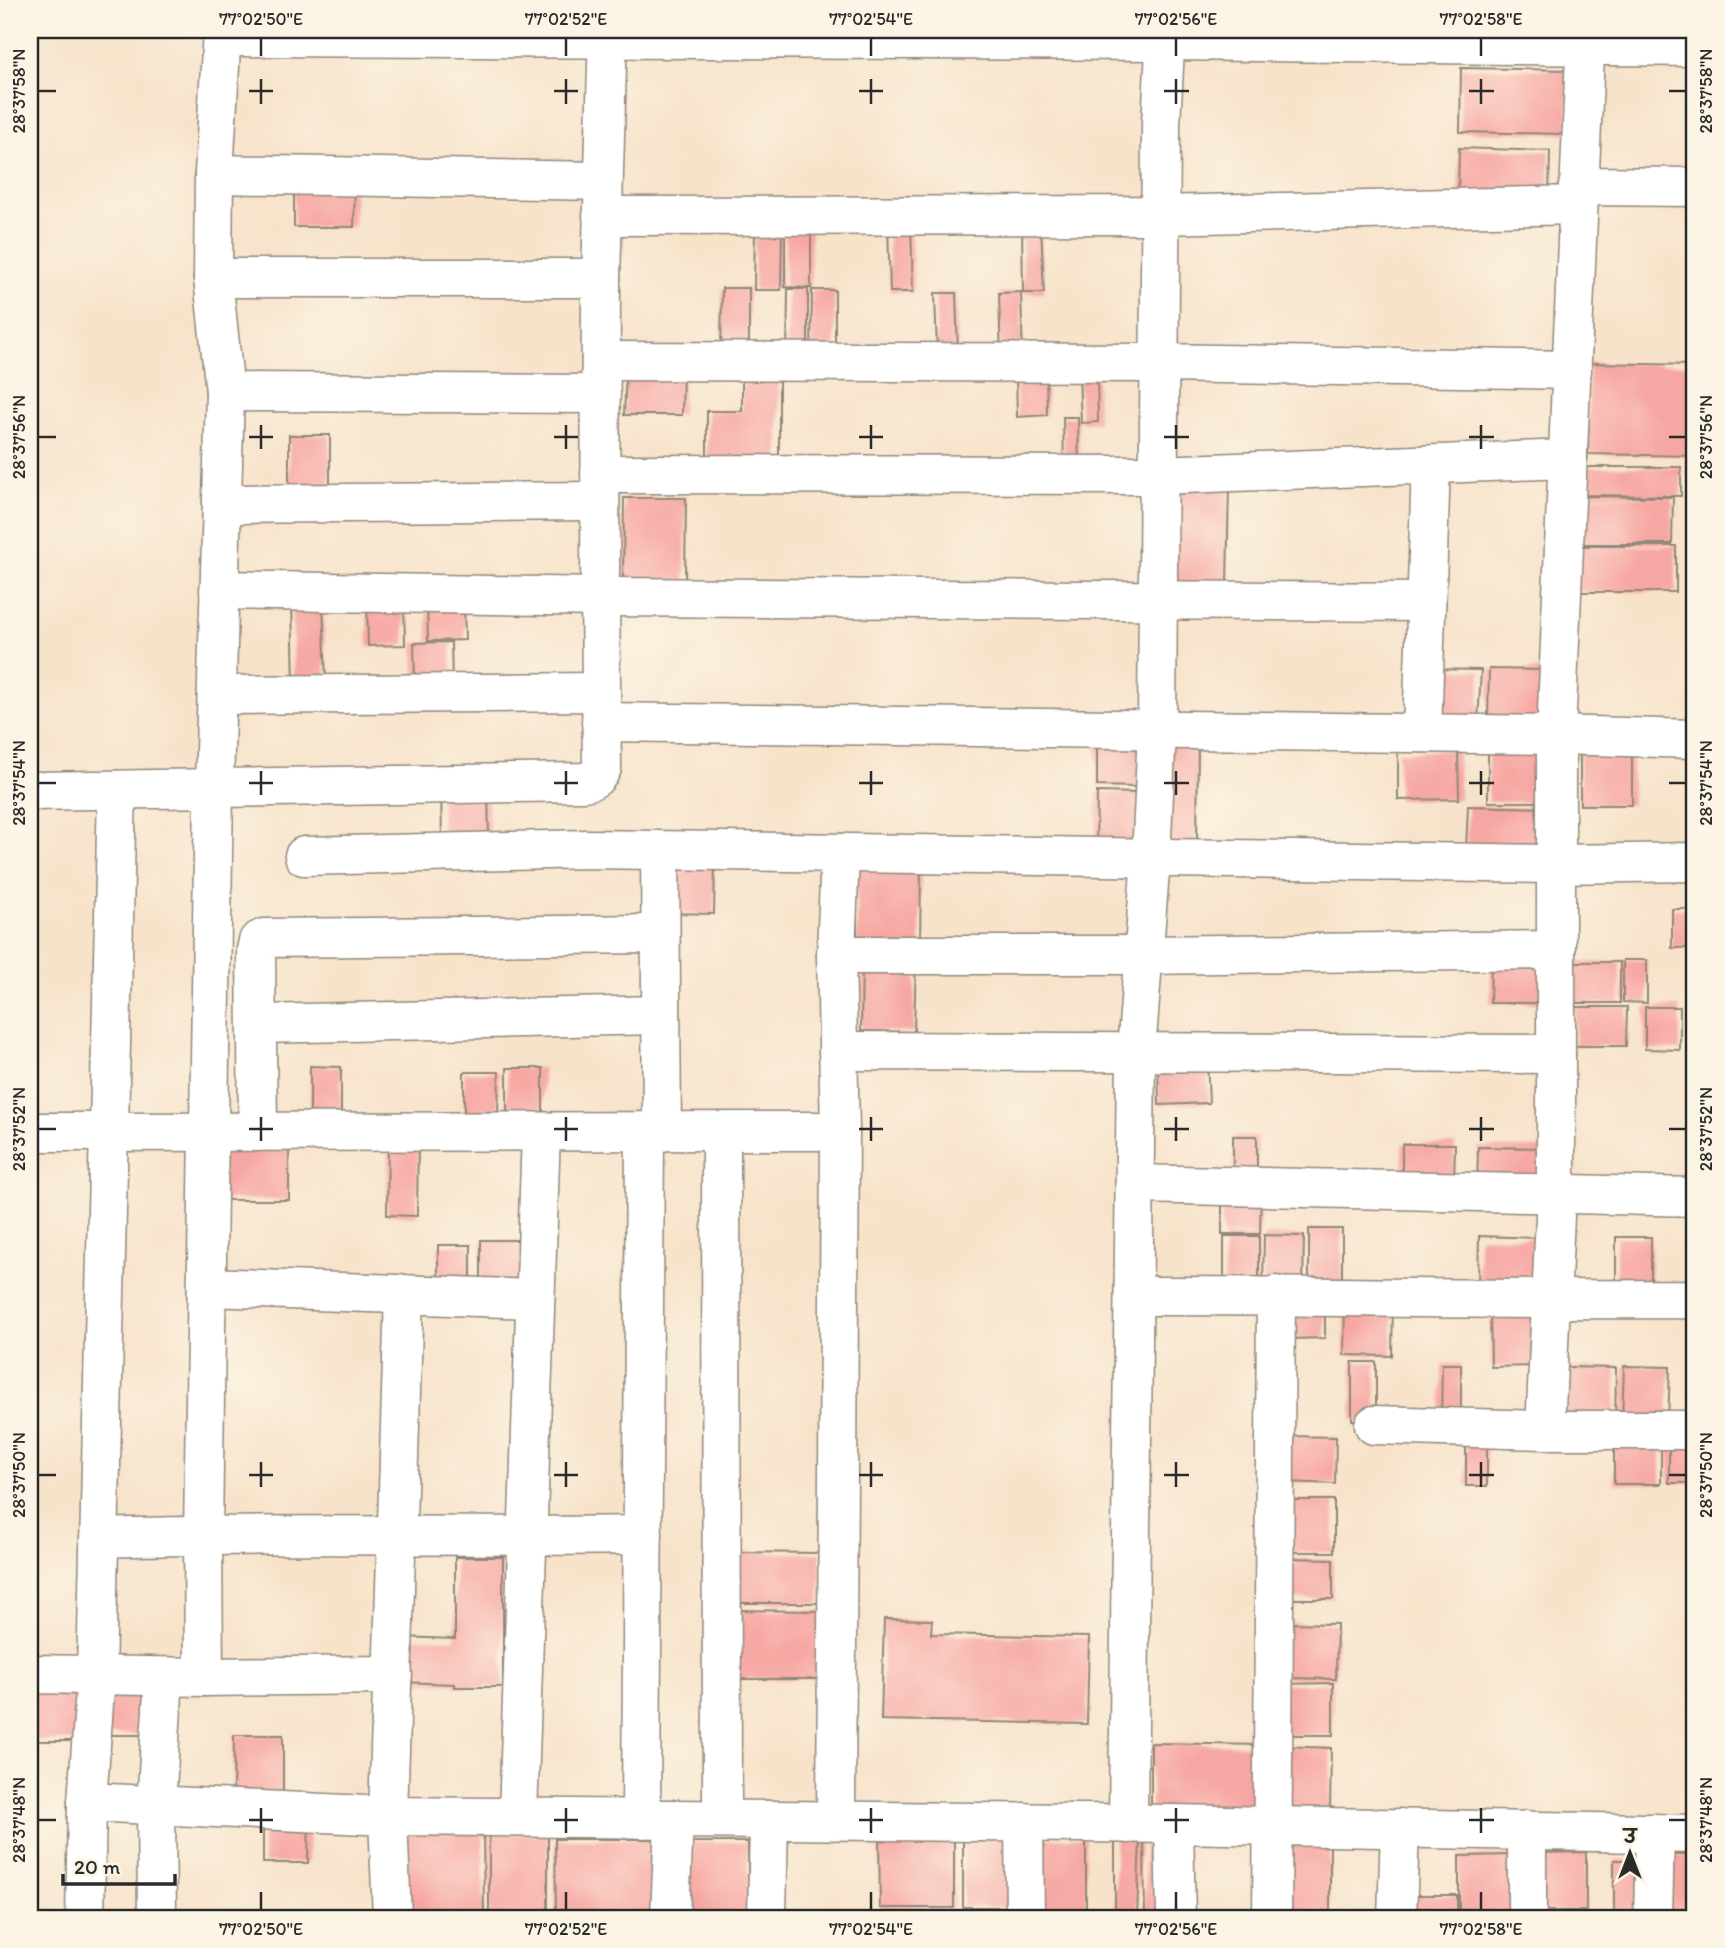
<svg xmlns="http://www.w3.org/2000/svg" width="1725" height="1948" viewBox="0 0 1725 1948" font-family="Itim,'Playpen Sans Deva',sans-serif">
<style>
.building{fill:#f7a7a3}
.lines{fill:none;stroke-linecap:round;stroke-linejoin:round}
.minor-casing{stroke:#91877a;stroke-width:41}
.minor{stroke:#fff;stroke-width:38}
.ticks{fill:none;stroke:#2b2b2b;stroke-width:2.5}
.neatline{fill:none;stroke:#2b2b2b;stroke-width:2.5}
.ticks-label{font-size:18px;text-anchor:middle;fill:#2b2b2b}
</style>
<rect width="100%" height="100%" fill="#fcf5e5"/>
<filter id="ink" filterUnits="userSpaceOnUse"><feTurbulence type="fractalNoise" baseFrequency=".0143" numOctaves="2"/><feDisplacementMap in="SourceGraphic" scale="14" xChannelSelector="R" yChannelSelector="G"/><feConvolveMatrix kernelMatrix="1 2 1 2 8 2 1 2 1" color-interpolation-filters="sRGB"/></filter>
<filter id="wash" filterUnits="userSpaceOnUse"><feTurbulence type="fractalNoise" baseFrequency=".00686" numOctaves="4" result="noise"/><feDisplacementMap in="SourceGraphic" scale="28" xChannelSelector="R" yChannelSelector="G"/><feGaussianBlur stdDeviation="1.57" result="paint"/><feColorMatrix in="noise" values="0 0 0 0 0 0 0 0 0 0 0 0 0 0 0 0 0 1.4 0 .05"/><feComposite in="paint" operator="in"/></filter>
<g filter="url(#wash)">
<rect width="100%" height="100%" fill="#f7e3ca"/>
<g id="blocks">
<!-- building -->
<g class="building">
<polygon points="1461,68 1569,70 1567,134 1460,132"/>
<polygon points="1459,148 1550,151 1549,199 1458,196"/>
<polygon points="294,183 355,183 354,227 294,227"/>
<polygon points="911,224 913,292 890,292 888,225"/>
<polygon points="1041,224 1044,293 1023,293 1022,225"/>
<polygon points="785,227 811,227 811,288 785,287"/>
<polygon points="755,228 782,228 781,290 754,290"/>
<polygon points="722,288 749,288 749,356 721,356"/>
<polygon points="788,289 808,289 808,359 787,359"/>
<polygon points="812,290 835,290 835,358 811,357"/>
<polygon points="1021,292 1023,360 1001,360 999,293"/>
<polygon points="935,293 956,293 958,353 937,353"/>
<polygon points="1589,363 1695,365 1695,456 1588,454"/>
<polygon points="626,372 683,373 682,415 624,415"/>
<polygon points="1046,373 1047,415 1017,417 1016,374"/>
<polygon points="1079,374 1097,374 1098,422 1081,423"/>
<polygon points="742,376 779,376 779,462 707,462 707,411 742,411"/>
<polygon points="1063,417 1078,417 1079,467 1064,467"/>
<rect x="289" y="435" width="41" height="60"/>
<polygon points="1568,467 1681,467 1681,496 1568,495"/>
<polygon points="1171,485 1229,486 1227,584 1170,583"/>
<polygon points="1573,496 1673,497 1672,544 1573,544"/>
<polygon points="624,498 686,498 685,580 623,580"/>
<rect x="1572" y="546" width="104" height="46"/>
<polygon points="404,600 405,645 368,646 367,601"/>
<polygon points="464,600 465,640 428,641 427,601"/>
<polygon points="292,602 323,602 326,681 294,683"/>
<polygon points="451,642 452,681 415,683 414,643"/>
<polygon points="1693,645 1695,645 1695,675 1692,675"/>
<polygon points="1431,669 1481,670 1478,723 1429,721"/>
<polygon points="1489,669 1542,670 1541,722 1488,721"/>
<polygon points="1097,735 1139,736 1138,787 1097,786"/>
<polygon points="1163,741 1198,742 1197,843 1161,843"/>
<rect x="1488" y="745" width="56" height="57"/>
<rect x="1580" y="746" width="52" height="59"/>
<polygon points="1458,750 1459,799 1398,800 1398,752"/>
<polygon points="488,786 489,840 442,841 441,788"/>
<polygon points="1097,792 1139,793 1138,846 1096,846"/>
<polygon points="1468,806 1549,808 1548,852 1466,850"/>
<polygon points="671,861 715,862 714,914 669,913"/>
<polygon points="857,869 921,869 920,948 857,948"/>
<rect x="1672" y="909" width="17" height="39"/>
<polygon points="862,958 916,958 914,1032 861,1031"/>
<polygon points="1491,960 1546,960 1546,1003 1490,1003"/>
<polygon points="1623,960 1647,960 1647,1003 1623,1002"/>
<polygon points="1572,962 1620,962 1620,1003 1571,1003"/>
<polygon points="1575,1007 1627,1007 1626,1046 1575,1046"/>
<polygon points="1645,1007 1680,1007 1680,1050 1645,1049"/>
<polygon points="1207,1060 1209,1103 1159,1105 1158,1061"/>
<polygon points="310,1066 341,1067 341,1113 310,1112"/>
<rect x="507" y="1068" width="36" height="51"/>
<polygon points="464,1072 499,1072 498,1117 464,1117"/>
<rect x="1233" y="1136" width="24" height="50"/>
<polygon points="388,1143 418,1143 417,1216 387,1215"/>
<polygon points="212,1144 289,1145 289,1200 211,1200"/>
<polygon points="1402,1144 1455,1144 1454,1186 1402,1185"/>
<polygon points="1478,1147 1542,1148 1542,1191 1477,1190"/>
<polygon points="1222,1191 1261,1192 1260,1234 1222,1234"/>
<rect x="1309" y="1229" width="33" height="55"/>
<polygon points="1264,1235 1304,1236 1303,1289 1263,1289"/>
<polygon points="1224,1236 1259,1236 1259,1288 1224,1287"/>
<polygon points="1479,1236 1541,1238 1539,1286 1478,1285"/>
<rect x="1616" y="1237" width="35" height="57"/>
<rect x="481" y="1240" width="41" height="43"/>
<rect x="438" y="1245" width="33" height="38"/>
<polygon points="1345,1300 1393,1301 1392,1356 1344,1355"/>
<polygon points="1291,1301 1325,1301 1325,1338 1291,1339"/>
<polygon points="1490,1308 1536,1308 1537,1366 1491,1367"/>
<rect x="1352" y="1362" width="24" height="58"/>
<polygon points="1442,1364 1461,1364 1461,1419 1441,1419"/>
<polygon points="1624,1366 1670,1367 1668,1423 1622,1421"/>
<polygon points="1565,1367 1616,1368 1615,1423 1564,1421"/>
<rect x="1466" y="1435" width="21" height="51"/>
<polygon points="1288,1436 1336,1437 1335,1484 1286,1482"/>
<polygon points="1661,1437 1661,1484 1614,1484 1614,1438"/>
<rect x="1669" y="1438" width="26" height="45"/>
<rect x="1285" y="1500" width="49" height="52"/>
<polygon points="726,1552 821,1553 820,1603 726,1603"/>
<polygon points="455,1557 503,1557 503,1687 455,1687 455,1684 398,1682 399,1637 455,1639"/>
<polygon points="1286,1558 1333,1559 1333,1599 1286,1599"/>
<polygon points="728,1610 825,1611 824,1679 727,1679"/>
<polygon points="884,1619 932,1620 931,1634 1089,1637 1087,1724 881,1720"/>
<polygon points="1285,1623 1337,1624 1336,1679 1284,1678"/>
<polygon points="105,1680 150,1681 150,1735 104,1735"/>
<polygon points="30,1683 80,1684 79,1741 30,1741"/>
<polygon points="1333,1683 1333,1735 1283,1735 1282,1684"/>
<polygon points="234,1735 283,1735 283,1794 233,1794"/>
<polygon points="1151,1743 1263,1745 1262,1809 1151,1808"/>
<polygon points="1282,1746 1331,1748 1330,1811 1280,1809"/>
<polygon points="263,1819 309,1819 308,1863 263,1863"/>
<polygon points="408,1830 483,1830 484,1918 409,1918"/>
<polygon points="1144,1832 1169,1832 1168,1918 1145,1918"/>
<rect x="489" y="1834" width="59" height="84"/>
<polygon points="879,1835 954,1835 954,1908 880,1908"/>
<polygon points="963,1837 1013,1837 1014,1907 963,1907"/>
<polygon points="1115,1837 1140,1837 1137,1918 1115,1918"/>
<rect x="1029" y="1838" width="57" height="80"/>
<polygon points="555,1839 662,1839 662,1915 556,1916"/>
<polygon points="1275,1839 1330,1839 1330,1918 1276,1918"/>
<polygon points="680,1842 748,1842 749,1918 680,1918"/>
<polygon points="1586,1852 1586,1911 1535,1911 1535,1853"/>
<polygon points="1515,1855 1515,1918 1459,1918 1459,1856"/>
<rect x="1660" y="1855" width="35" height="62"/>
<polygon points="1614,1860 1646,1860 1647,1914 1614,1914"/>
<rect x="1404" y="1895" width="53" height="23"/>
</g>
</g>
</g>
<g filter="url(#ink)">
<use href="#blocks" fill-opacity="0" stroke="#91877a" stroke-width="2"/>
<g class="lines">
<defs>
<g id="minor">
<polyline points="222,37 1166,41 1695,47"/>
<polyline points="214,174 602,181"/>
<polyline points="1578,186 1695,187"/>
<polyline points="602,216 1160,215 1577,205"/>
<polyline points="213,278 601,278"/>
<polyline points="601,361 1158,363 1572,370"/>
<polyline points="225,392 601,394"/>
<polyline points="600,474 1158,475 1568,459"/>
<polyline points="222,504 600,501"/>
<polyline points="219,590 600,597 1426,602"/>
<polyline points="217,695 601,692"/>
<polyline points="601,722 1556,735 1695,739"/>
<polyline points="1422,733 1431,465"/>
<path d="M30,791L582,782C593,781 597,778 602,768L600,597L601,278L608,30"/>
<polyline points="660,851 662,1132"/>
<polyline points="304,856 587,849 1556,864 1695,862"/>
<polyline points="836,955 1143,955 1556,950"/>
<polyline points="259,1024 661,1015"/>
<polyline points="838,1051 1556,1054"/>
<polyline points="30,1132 840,1131"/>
<polyline points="258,1132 256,950 258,941 264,938 660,934"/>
<polyline points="721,1132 722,1819"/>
<polyline points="1135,1184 1695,1197"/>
<polyline points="207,1287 535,1299"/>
<path d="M1135,1296C1322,1295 1508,1301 1695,1299"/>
<polyline points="1374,1425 1545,1430 1695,1430"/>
<polyline points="1545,1430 1556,1195 1556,735 1586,30"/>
<path d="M99,1538C280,1532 461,1538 643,1535"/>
<polyline points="30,1674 204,1677 393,1675"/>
<polyline points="204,1677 203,1535 214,788 225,392 213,278 214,174 222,30"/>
<polyline points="87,1802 388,1816 1174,1824 1695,1834"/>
<polyline points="518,1817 541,1132"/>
<polyline points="641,1819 645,1132"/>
<polyline points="836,1820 840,1131 836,955 840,853"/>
<polyline points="1024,1822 1025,1918"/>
<polyline points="1128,1824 1136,1052 1151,858 1157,730 1161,124 1166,30"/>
<polyline points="1174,1824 1176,1918"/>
<polyline points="1527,1830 1527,1918"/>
<polyline points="85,1918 87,1802 96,1675 117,790"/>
<polyline points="157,1918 156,1805 164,1677"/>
<polyline points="392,1918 388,1816 404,1294"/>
<polyline points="670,1918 674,1819"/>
<polyline points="767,1918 769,1820"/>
<polyline points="1272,1918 1276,1295"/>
<polyline points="1397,1918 1400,1828"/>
<polyline points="1653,1918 1655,1833"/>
</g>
</defs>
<!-- minor casing -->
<use href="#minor" class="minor-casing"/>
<!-- minor -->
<use href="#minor" class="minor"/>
</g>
</g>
<!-- ticks -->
<path class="ticks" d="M261,38V56M566,38V56M871,38V56M1176,38V56M1481,38V56M261,79V104M566,79V104M871,79V104M1176,79V104M1481,79V104M38,91H56M249,91H273M554,91H578M859,91H883M1164,91H1189M1469,91H1494M1669,91H1686M261,425V449M566,425V449M871,425V449M1176,425V449M1481,425V449M38,437H56M249,437H273M554,437H578M859,437H883M1164,437H1189M1469,437H1494M1669,437H1686M261,771V795M566,771V795M871,771V795M1176,771V795M1481,771V795M38,783H56M249,783H273M554,783H578M859,783H883M1164,783H1189M1469,783H1494M1669,783H1686M261,1117V1141M566,1117V1141M871,1117V1141M1176,1117V1141M1481,1117V1141M38,1129H56M249,1129H273M554,1129H578M859,1129H883M1164,1129H1189M1469,1129H1494M1669,1129H1686M261,1462V1487M566,1462V1487M871,1462V1487M1176,1462V1487M1481,1462V1487M38,1475H56M249,1475H273M554,1475H578M859,1475H883M1164,1475H1189M1469,1475H1494M1669,1475H1686M261,1808V1833M566,1808V1833M871,1808V1833M1176,1808V1833M1481,1808V1833M38,1820H56M249,1820H273M554,1820H578M859,1820H883M1164,1820H1189M1469,1820H1494M1669,1820H1686M261,1892V1910M566,1892V1910M871,1892V1910M1176,1892V1910M1481,1892V1910"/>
<!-- margin -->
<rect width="1725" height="1948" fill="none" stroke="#fcf5e5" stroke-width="77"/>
<!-- north arrow -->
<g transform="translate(1630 1853)" stroke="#fcf5e5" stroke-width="5" paint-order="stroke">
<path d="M0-5L12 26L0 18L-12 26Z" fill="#2b2b2b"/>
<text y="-10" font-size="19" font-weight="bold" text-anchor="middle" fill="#2b2b2b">उ</text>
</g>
<!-- scale -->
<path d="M63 1874v10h112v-10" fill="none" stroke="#2b2b2b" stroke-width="3.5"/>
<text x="74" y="1874" font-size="21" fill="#2b2b2b" stroke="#fcf5e5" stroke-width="5" paint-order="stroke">20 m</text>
<rect x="38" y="38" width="1648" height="1872" class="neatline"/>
<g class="ticks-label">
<text x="261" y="25">77°02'50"E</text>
<text x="566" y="25">77°02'52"E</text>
<text x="871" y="25">77°02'54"E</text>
<text x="1176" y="25">77°02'56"E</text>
<text x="1481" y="25">77°02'58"E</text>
<text transform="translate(19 91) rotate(-90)" y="6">28°37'58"N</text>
<text transform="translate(1706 91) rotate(-90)" y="6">28°37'58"N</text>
<text transform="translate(19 437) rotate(-90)" y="6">28°37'56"N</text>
<text transform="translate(1706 437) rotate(-90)" y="6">28°37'56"N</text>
<text transform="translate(19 783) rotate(-90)" y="6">28°37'54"N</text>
<text transform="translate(1706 783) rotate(-90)" y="6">28°37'54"N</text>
<text transform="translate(19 1129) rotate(-90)" y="6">28°37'52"N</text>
<text transform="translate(1706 1129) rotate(-90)" y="6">28°37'52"N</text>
<text transform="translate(19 1475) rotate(-90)" y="6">28°37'50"N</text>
<text transform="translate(1706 1475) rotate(-90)" y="6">28°37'50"N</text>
<text transform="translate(19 1820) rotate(-90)" y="6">28°37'48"N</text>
<text transform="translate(1706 1820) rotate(-90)" y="6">28°37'48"N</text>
<text x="261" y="1935">77°02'50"E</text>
<text x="566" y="1935">77°02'52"E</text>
<text x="871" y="1935">77°02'54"E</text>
<text x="1176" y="1935">77°02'56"E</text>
<text x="1481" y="1935">77°02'58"E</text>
</g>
</svg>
